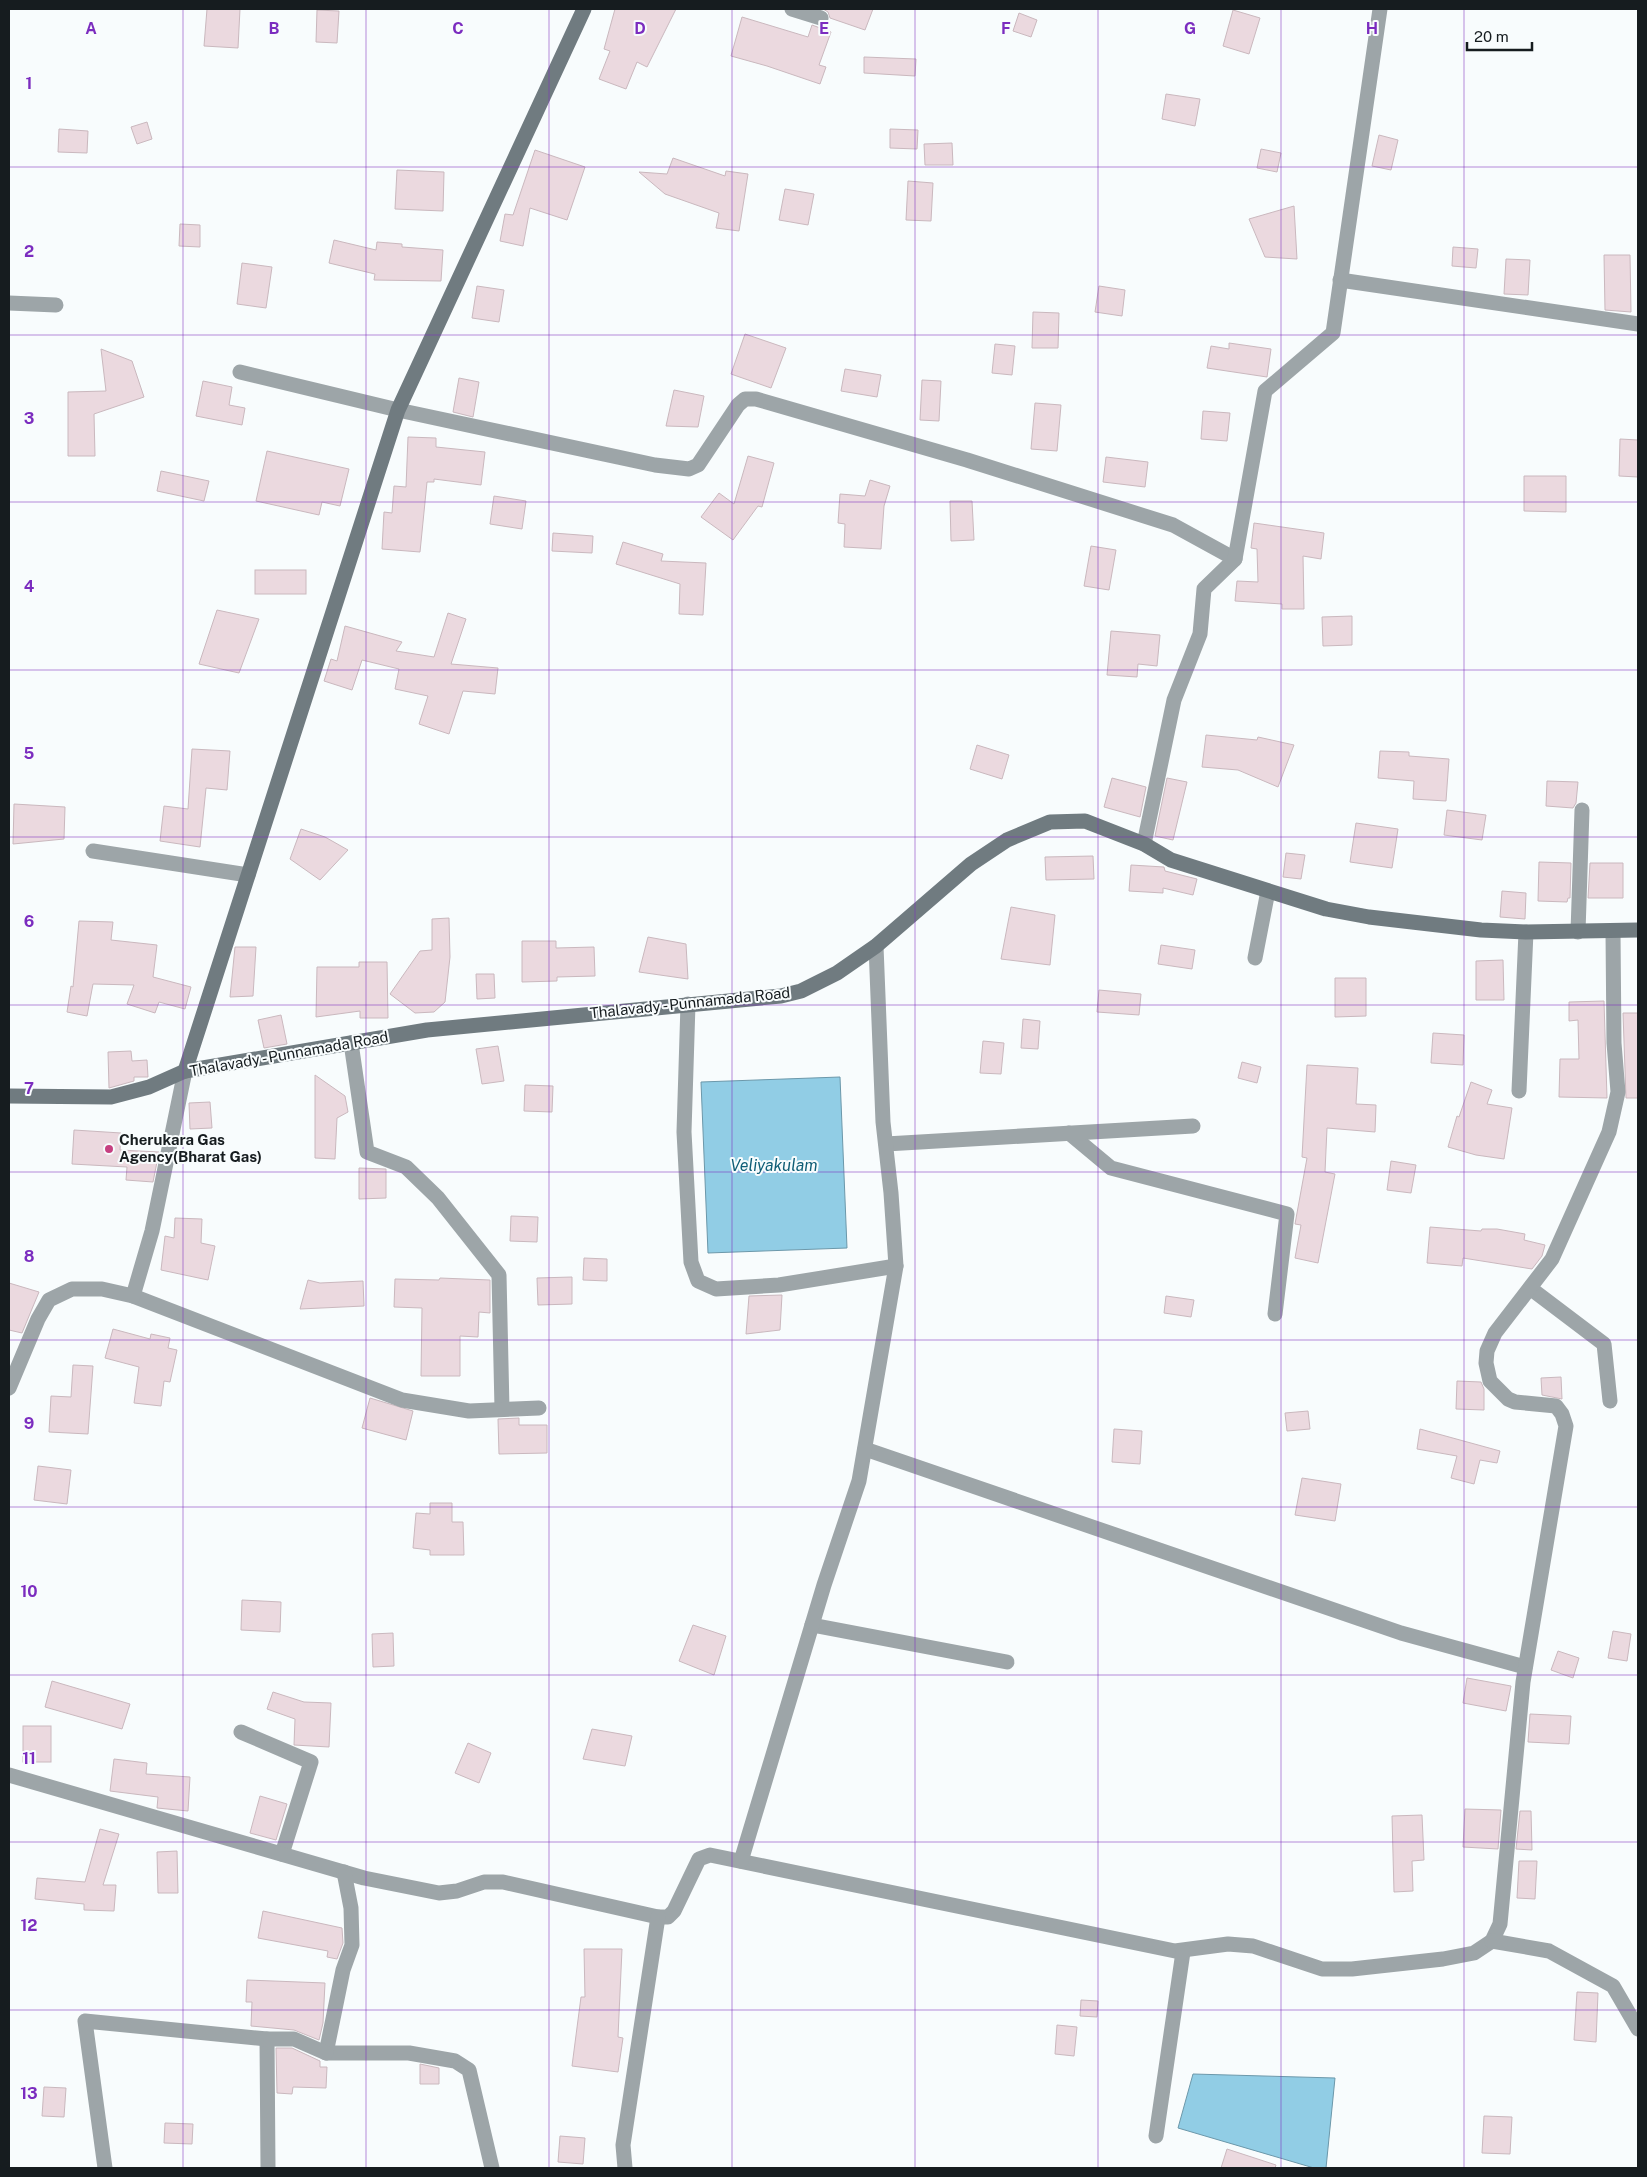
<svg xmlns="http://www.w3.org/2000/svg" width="1647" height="2177" viewBox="0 0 1647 2177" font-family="'Public Sans',sans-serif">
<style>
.water{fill:#91cde5;stroke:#6c98aa}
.building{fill:#ebd9df;stroke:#cab8be}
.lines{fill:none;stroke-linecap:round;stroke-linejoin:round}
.street{stroke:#9da5a8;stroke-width:15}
.secondary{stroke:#707b80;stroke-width:15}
.grid{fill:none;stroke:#7b2cbf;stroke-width:1;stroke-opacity:0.55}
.poi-dot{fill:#c64081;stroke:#f8fcfd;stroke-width:2}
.labels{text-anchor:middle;stroke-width:4;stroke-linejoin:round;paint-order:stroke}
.street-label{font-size:15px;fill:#161c1f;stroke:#f8fcfd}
.poi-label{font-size:15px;font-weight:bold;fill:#161c1f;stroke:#f8fcfd;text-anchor:start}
.water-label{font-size:16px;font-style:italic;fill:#0e5d76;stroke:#f8fcfd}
.grid-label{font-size:16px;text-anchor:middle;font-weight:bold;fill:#7b2cbf;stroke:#f8fcfd;stroke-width:4;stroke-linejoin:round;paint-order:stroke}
</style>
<rect width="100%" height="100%" fill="#f8fcfd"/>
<!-- water -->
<g class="water">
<polygon points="840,1077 847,1248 708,1253 701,1082"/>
<polygon points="1193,2074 1335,2078 1326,2168 1314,2168 1178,2128"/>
</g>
<!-- building -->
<g class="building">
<polygon points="207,9 240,9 238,48 204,46"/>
<polygon points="615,9 676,9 647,67 637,62 626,89 599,79 610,51 604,49"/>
<polygon points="823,9 873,9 865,30 830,18 828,12"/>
<polygon points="317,10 339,11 337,43 316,42"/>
<polygon points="1233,10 1260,18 1249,54 1223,46"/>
<polygon points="1019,13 1037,20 1031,37 1013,31"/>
<polygon points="742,17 808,37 812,25 831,32 819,65 826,67 820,84 767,66 731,56"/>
<polygon points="864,57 916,59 915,76 864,73"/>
<polygon points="1166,94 1200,99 1195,126 1162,119"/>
<polygon points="147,122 152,139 137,144 131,127"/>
<polygon points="59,129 88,131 87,153 58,152"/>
<polygon points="890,129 918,130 917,149 890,148"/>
<polygon points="1379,135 1398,140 1391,170 1372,166"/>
<polygon points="952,143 953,165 925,165 924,144"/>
<polygon points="1261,149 1281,153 1277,172 1257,168"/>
<polygon points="535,150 585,167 567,220 530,208 523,246 500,241 505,214 513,215"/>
<polygon points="673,158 725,176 726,171 748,174 739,231 716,228 719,213 665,194 639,172 667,174"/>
<polygon points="397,170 444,172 443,211 395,209"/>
<polygon points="908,181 933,183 931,221 906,220"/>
<polygon points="785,189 814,194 808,225 779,220"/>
<polygon points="1294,206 1297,259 1265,257 1249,219"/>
<polygon points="180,224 200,225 200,247 179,246"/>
<polygon points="334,240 376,250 377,242 402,244 402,247 443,250 441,281 374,280 375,274 329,263"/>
<polygon points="1453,247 1478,249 1476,268 1452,266"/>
<polygon points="1604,255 1630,255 1631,312 1605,310"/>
<polygon points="1506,259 1530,260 1528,295 1504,294"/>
<polygon points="242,263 272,267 266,308 237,304"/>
<polygon points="477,286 504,290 499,322 472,318"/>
<polygon points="1099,286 1125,290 1122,316 1095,312"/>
<polygon points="1033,312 1059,313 1058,348 1032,348"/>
<polygon points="745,334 786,348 771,388 731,374"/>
<polygon points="1229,343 1271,349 1267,377 1207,368 1211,346 1229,349"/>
<polygon points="995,344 1015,346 1012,375 992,373"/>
<polygon points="101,349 132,361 144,397 94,414 95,456 68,456 68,392 106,391"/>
<polygon points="845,369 881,375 877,397 841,391"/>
<polygon points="459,378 479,382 473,417 453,412"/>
<polygon points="922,380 941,381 939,421 920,420"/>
<polygon points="203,381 232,387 229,405 245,408 242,425 196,416"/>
<polygon points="674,390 704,396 698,427 666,426"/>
<polygon points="1035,403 1061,405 1057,451 1031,449"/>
<polygon points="1203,411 1230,413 1227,441 1201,439"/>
<polygon points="408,437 436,438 436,447 485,452 481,485 434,479 434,482 427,482 420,552 382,549 384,512 392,513 394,486 406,487"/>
<polygon points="1620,439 1638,440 1638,477 1619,476"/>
<polygon points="267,451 349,469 340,506 322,502 319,515 256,501"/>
<polygon points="748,456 774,463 762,507 758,506 733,540 701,517 719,493 734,504"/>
<polygon points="1106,457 1148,462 1145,487 1103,482"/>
<polygon points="161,471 209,481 204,501 157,491"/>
<polygon points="1524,476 1566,476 1566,512 1524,511"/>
<polygon points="870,480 890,486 884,506 881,549 844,547 845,524 838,523 840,494 865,496"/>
<polygon points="494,496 526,501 522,529 490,524"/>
<polygon points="950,501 972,501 974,540 951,541"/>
<polygon points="1254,523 1324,533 1321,559 1303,556 1304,609 1282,609 1282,604 1235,601 1237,581 1258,582 1257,549 1251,548"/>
<polygon points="553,533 593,536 592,553 552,551"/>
<polygon points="623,542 663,554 661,561 706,563 703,615 679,614 680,584 616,564"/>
<polygon points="1091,546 1116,550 1109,590 1084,586"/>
<rect x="255" y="570" width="51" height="24"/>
<polygon points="217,610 259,619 239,673 199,664"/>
<polygon points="448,613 466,619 451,664 498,668 495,694 463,691 449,734 419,724 428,696 395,689 399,669 362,660 352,690 324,681 331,659 337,661 345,626 402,642 396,651 434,657"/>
<polygon points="1352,616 1352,645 1323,646 1322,617"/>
<polygon points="1111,631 1160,635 1157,666 1138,664 1137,677 1107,675"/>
<polygon points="1206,735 1257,740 1258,737 1294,745 1278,787 1238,770 1202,767"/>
<polygon points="977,745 1009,755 1002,779 970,769"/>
<polygon points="192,749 230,751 227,790 206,788 200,847 160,841 164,806 188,809"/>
<polygon points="1380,751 1409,752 1409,756 1449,759 1446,801 1413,799 1414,781 1378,778"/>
<polygon points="1112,778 1146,787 1140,817 1104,807"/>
<polygon points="1167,778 1187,782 1173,840 1155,836"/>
<polygon points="1547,781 1578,782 1576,803 1573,808 1546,806"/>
<polygon points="14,804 65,807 64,839 13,844"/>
<polygon points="1447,810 1486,815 1482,840 1444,835"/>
<polygon points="1356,823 1398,829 1392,868 1350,862"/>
<polygon points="301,829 325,837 348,850 320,880 290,859"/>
<polygon points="1286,853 1305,855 1301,879 1283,877"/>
<polygon points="1093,856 1094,879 1046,880 1045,857"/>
<polygon points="1539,862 1571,863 1570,898 1568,898 1567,902 1538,901"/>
<polygon points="1590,863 1623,863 1623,898 1588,898"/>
<polygon points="1131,865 1164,867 1165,871 1197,879 1193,895 1163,888 1163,893 1129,891"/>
<polygon points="1502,891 1526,893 1525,919 1500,917"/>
<polygon points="1011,907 1055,915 1050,965 1001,959"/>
<polygon points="449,918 450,957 445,1002 434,1012 415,1013 390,994 420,951 432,950 432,919"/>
<polygon points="79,921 113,922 111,940 157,945 153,977 191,987 185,1009 159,1002 155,1013 127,1004 134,985 93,984 87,1016 67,1012 71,986 73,987"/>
<polygon points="648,937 686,944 688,979 639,972"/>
<polygon points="522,941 556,941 556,948 594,947 595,976 557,977 557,981 522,982"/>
<polygon points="1161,945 1195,950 1192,969 1158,964"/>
<polygon points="235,947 256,947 253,996 230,997"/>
<polygon points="1503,960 1504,1000 1476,1000 1476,961"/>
<polygon points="359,962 387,962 388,1018 360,1018 360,1011 316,1017 317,967 359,967"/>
<polygon points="476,974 494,974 495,998 477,999"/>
<polygon points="1335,978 1366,978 1366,1016 1335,1017"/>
<polygon points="1099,990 1141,994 1139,1015 1097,1012"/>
<polygon points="1604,1001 1607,1098 1559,1097 1560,1059 1579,1059 1578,1020 1569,1021 1569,1002"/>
<polygon points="1623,1013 1638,1013 1638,1098 1626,1098"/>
<polygon points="281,1015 287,1044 264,1048 258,1020"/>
<polygon points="1023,1019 1040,1021 1038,1049 1021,1048"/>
<polygon points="1433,1033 1464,1035 1463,1065 1431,1063"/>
<polygon points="983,1041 1004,1043 1001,1074 980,1073"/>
<polygon points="498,1046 504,1081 482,1084 476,1049"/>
<polygon points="131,1051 132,1061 147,1060 148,1077 134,1077 134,1081 109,1088 108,1052"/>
<polygon points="1242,1062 1261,1067 1257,1083 1238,1078"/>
<polygon points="1307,1065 1358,1068 1356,1104 1376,1105 1375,1132 1327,1128 1325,1172 1335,1174 1318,1263 1295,1258 1301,1225 1295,1224 1307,1158 1302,1157"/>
<polygon points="315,1075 345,1096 348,1112 337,1118 335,1159 315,1158"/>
<polygon points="1471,1082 1492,1090 1487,1104 1512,1108 1504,1159 1476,1155 1448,1147 1457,1116 1459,1117"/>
<polygon points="525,1085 553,1086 552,1112 524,1111"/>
<polygon points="210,1102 212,1128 190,1129 189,1103"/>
<polygon points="74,1130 121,1133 120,1150 159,1152 153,1182 126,1180 127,1167 72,1164"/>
<polygon points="1391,1161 1416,1165 1411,1193 1387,1190"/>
<polygon points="359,1168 386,1169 386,1198 359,1199"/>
<polygon points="511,1216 538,1217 537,1242 510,1241"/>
<polygon points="175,1218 202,1219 201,1243 215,1246 208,1280 161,1270 165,1236 174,1238"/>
<polygon points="1430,1227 1481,1231 1482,1229 1497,1229 1525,1234 1524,1240 1545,1245 1542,1256 1532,1269 1463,1258 1462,1266 1427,1263"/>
<polygon points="584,1258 607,1259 607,1281 583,1280"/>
<polygon points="572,1277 572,1304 538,1305 537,1278"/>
<polygon points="440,1278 490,1280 490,1313 479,1312 478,1337 460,1336 460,1376 421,1376 422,1308 394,1307 395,1279 439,1280"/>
<polygon points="308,1280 320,1283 363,1281 364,1306 300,1309"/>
<polygon points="9,1283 39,1292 22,1333 9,1330"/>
<polygon points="782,1295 780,1330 746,1334 749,1296"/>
<polygon points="1166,1296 1194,1300 1191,1317 1164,1313"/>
<polygon points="113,1329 150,1339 151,1334 170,1338 168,1348 177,1350 170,1382 164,1381 161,1406 134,1403 139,1367 105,1358"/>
<polygon points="73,1365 93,1366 88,1434 49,1432 51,1396 71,1397"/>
<polygon points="1561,1377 1562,1399 1542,1395 1541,1378"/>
<polygon points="1457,1381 1481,1382 1484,1389 1484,1410 1456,1409"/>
<polygon points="370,1398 413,1411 406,1440 362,1428"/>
<polygon points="1308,1411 1310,1429 1287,1431 1285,1413"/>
<polygon points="519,1418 519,1425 547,1425 547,1453 499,1454 498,1419"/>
<polygon points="1114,1429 1142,1431 1140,1464 1112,1462"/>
<polygon points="1420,1429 1500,1451 1497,1463 1480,1460 1474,1484 1451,1478 1457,1456 1417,1449"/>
<polygon points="38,1466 71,1470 67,1504 34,1500"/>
<polygon points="1302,1478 1341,1484 1335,1521 1295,1515"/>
<polygon points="430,1503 452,1503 452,1522 463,1522 464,1555 430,1555 430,1550 413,1548 416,1513 430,1514"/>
<polygon points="242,1600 281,1602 280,1632 241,1630"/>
<polygon points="693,1625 726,1636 714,1675 679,1661"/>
<polygon points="1613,1631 1631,1634 1627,1661 1608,1658"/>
<polygon points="393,1633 394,1666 373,1667 372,1634"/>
<polygon points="1558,1651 1579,1658 1573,1678 1551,1670"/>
<polygon points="1467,1678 1511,1686 1506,1711 1463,1703"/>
<polygon points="52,1681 130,1704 122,1729 45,1707"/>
<polygon points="273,1692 304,1702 331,1703 329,1747 294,1745 295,1719 267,1709"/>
<polygon points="1530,1714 1571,1716 1569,1744 1528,1742"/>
<rect x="23" y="1726" width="28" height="36"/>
<polygon points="592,1729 632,1736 625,1766 583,1759"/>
<polygon points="468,1743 491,1753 479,1783 455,1773"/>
<polygon points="114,1759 147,1763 146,1774 190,1777 188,1811 157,1808 158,1797 110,1791"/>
<polygon points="260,1796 287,1804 276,1840 250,1833"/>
<polygon points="1465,1809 1501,1810 1498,1849 1463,1847"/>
<polygon points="1520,1811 1531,1811 1532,1850 1516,1849"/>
<polygon points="1422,1815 1424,1860 1412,1861 1413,1891 1394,1892 1392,1816"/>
<polygon points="100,1829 119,1834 103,1885 116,1885 114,1911 84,1910 84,1904 35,1899 37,1878 85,1882"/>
<polygon points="177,1851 178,1893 158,1893 157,1852"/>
<polygon points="1519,1861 1537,1861 1535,1899 1517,1898"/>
<polygon points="263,1911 342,1928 343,1943 337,1959 327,1957 328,1951 258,1938"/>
<polygon points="584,1949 622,1949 618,2037 623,2038 618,2072 572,2066 581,1997 585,1997"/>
<polygon points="247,1980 325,1983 323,2023 319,2040 294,2030 251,2026 252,2002 246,2002"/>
<polygon points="1577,1992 1598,1993 1596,2042 1574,2040"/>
<polygon points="1081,2000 1098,2001 1097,2017 1080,2016"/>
<polygon points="1057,2025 1077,2027 1074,2056 1055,2054"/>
<polygon points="276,2048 292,2048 320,2061 320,2067 327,2067 326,2088 293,2087 292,2094 277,2093"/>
<polygon points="420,2064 439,2068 439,2084 420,2084"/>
<polygon points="44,2087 66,2088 64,2117 42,2116"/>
<polygon points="1484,2116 1512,2117 1510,2154 1482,2153"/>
<polygon points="165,2123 193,2124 192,2144 164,2143"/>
<polygon points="560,2136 585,2138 583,2164 558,2162"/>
<polygon points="1227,2149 1276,2165 1275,2168 1221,2168"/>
</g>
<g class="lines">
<!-- street -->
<g class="street">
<polyline points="792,9 821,18"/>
<polyline points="1340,280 1638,324"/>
<polyline points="9,303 56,305"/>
<polyline points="240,372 398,410 655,465 689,469 698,465 738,405 745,399 756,399 967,460 1173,525 1235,559 1204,589 1200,634 1174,700 1144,844"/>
<polyline points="1235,559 1265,391 1333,333 1380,9"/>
<polyline points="93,851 248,875"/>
<polyline points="1578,932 1582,810"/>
<polyline points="1255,958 1268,891"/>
<polyline points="688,1004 684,1132 691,1262 698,1281 716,1289 779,1285 896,1266"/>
<polyline points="351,1043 367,1152 406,1167 438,1198 499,1275 502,1409"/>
<polyline points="1519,1091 1526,932"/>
<polyline points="1069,1133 1111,1168 1287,1214 1275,1314"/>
<polyline points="886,1144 1193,1126"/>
<polyline points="1530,1288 1604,1344 1610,1401"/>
<polyline points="133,1296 402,1400 469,1411 539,1408"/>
<polyline points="9,1388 38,1319 49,1300 72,1289 102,1289 133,1296 152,1231 185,1071"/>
<polyline points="865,1449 1401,1633 1525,1667"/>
<polyline points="812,1625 1007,1662"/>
<polyline points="241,1732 311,1762 282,1854"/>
<polyline points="9,1775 364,1878 439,1893 457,1891 484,1882 503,1882 658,1917 668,1917 674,1911 699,1859 710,1855 1175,1951 1228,1944 1253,1946 1322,1969 1352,1969 1443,1959 1474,1953 1492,1941 1500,1924 1523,1682 1566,1426 1562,1414 1556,1406 1515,1402 1508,1399 1490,1381 1486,1363 1487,1351 1495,1333 1552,1259 1609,1132 1618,1092 1614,1043 1613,932"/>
<polyline points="741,1861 824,1585 859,1481 896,1266 891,1193 883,1122 876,946"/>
<polyline points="344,1872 351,1908 352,1945 343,1970 326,2053 409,2053 455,2061 469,2070 492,2168"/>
<polyline points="1492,1941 1549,1951 1613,1986 1638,2029"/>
<polyline points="267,2039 268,2168"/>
<polyline points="1156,2136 1183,1952"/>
<polyline points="105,2168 85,2021 267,2039 294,2039 326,2053"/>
<polyline points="625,2168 623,2145 658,1917"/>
</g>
<!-- secondary -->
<g class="secondary">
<polyline points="185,1071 398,410 584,9"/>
<polyline points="9,1096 111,1097 149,1087 185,1071 427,1030 781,996 801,991 837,973 876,946 971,864 1007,840 1050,822 1085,821 1144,844 1171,860 1326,909 1369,917 1481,930 1526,932 1638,930"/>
</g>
</g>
<!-- grid -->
<path class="grid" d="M183,9V2168M366,9V2168M549,9V2168M732,9V2168M915,9V2168M1098,9V2168M1281,9V2168M1464,9V2168M9,167H1638M9,335H1638M9,502H1638M9,670H1638M9,837H1638M9,1005H1638M9,1172H1638M9,1340H1638M9,1507H1638M9,1675H1638M9,1842H1638M9,2010H1638"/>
<!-- markers -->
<circle class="poi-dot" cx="109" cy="1149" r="5"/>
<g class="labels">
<!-- street labels -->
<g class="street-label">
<text transform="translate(690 1003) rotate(-6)" y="5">Thalavady - Punnamada Road</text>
<text transform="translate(289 1054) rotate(-10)" y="5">Thalavady - Punnamada Road</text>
</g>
<!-- poi labels -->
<g class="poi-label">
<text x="119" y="1145">Cherukara Gas<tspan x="119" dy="17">Agency(Bharat Gas)</tspan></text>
</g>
<!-- water labels -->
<g class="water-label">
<text x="774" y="1171">Veliyakulam</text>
</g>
</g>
<g class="grid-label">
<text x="91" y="34">A</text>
<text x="274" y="34">B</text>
<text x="458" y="34">C</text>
<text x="640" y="34">D</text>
<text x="824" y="34">E</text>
<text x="1006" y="34">F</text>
<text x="1190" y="34">G</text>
<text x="1372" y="34">H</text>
<text x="29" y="89">1</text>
<text x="29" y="257">2</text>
<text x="29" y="424">3</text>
<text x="29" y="592">4</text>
<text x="29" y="759">5</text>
<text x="29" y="927">6</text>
<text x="29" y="1094">7</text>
<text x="29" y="1262">8</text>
<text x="29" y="1429">9</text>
<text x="29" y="1597">10</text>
<text x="29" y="1764">11</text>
<text x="29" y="1931">12</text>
<text x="29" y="2099">13</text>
</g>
<!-- border -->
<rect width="1647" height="2177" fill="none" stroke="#161c1f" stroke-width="20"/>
<!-- scale -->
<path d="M1467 42v8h65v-8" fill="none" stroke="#161c1f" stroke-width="2.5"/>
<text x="1474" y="42" font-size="15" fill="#161c1f" stroke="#f8fcfd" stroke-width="4" paint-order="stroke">20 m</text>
</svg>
